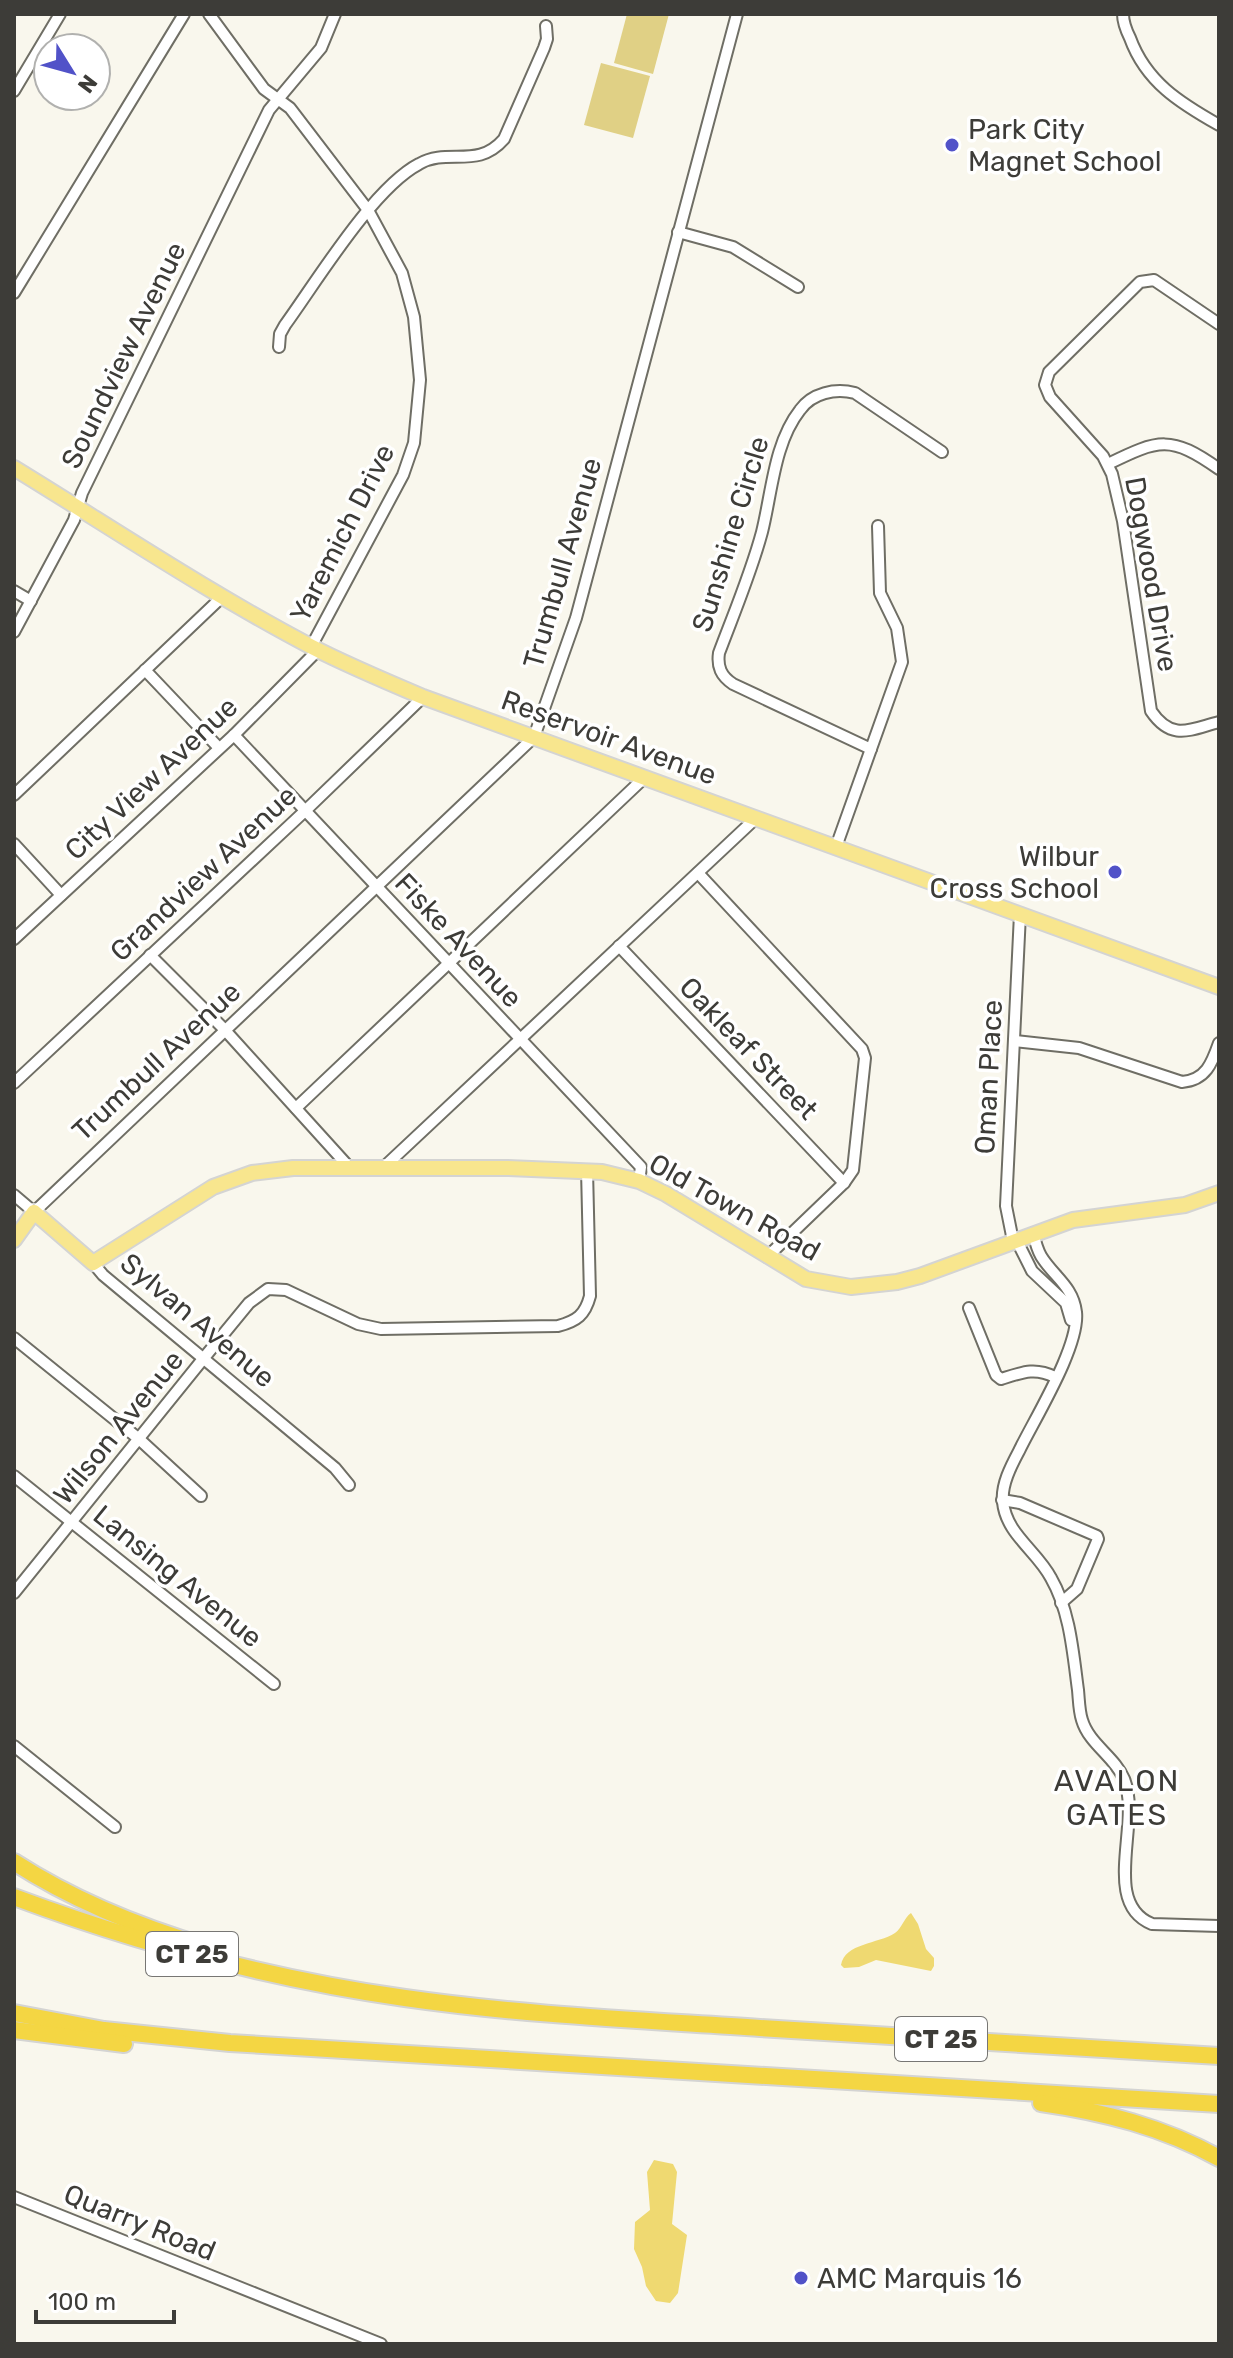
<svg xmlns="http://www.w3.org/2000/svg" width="1233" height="2358" viewBox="0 0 1233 2358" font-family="Rubik,sans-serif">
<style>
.green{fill:#e0d085}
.water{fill:#efd971}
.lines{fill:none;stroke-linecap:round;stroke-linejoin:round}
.minor-casing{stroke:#6f6e65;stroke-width:14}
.major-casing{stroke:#d4d4d3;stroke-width:18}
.highway-casing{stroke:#d4d4d3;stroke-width:20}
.minor{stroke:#fff;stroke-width:10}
.major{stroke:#f8e68e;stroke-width:14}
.highway{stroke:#f4d643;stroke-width:16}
.poi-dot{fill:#5152c8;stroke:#fff;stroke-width:3}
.labels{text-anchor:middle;stroke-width:7;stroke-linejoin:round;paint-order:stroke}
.shield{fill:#fff;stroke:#777674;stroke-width:2}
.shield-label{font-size:26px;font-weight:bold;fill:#3d3c38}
.poi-label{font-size:28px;fill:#3d3c38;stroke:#fff;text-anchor:start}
.street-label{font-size:28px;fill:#3d3c38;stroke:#fff}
.neighbourhood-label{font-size:30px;letter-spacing:2px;fill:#3d3c38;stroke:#fff}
</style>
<rect width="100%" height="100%" fill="#f9f7ed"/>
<!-- green -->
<g class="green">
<polygon points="627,14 669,14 653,74 614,63"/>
<polygon points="601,63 650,76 633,138 584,125"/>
</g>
<!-- water -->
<g class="water">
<path d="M911,1913L918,1924L926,1949L934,1958V1966L931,1971L876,1960L859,1967L844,1968L841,1965C845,1943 878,1944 895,1933C902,1928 904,1918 911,1913Z"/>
<polygon points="654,2160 673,2164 677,2172 672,2224 687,2235 678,2293 670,2303 656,2301 646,2286 642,2267 634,2249 635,2222 650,2210 647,2172"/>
</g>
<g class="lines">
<defs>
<g id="minor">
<polyline points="209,14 264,89 290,108 368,210 402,273 414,317 420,380 414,443 403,475 311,647"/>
<path d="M1123,14C1123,23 1126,30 1130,38C1146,82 1180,103 1219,125"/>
<polyline points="14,91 60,14"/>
<polyline points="678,232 733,247 798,287"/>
<polyline points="14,293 184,14"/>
<path d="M1219,324L1154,280L1140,282L1049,372L1045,385L1050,397L1103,456L1112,474L1123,521L1151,711C1172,742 1191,729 1219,722"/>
<path d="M279,347L280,334L285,325C317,281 373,188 419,164C449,147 477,170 504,139L544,48L547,39L546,26"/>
<path d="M1108,464C1159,439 1171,435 1219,469"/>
<polyline points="14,591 31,601"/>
<polyline points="14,632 74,520 82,493 269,110 321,48 335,14"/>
<polyline points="145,670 219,748"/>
<polyline points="234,735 641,1167 639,1181"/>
<path d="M871,749L733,684C721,676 717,667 719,653C734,613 751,573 762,532C772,492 774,443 800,410C812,393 835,388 855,393L942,452"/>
<polyline points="14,795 223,596"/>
<polyline points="14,844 61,895"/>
<polyline points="836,847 902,662 897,628 880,593 878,526"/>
<polyline points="698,873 862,1049 865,1058 853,1170 844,1183 767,1257"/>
<polyline points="14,939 234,735 318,650"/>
<polyline points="619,946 844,1183"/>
<polyline points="150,955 224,1029 349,1167"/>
<path d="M1015,1041L1079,1048L1182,1082C1206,1080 1212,1063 1219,1043"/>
<polyline points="14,1083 306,810 423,697"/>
<polyline points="296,1108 644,778"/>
<polyline points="384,1167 756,818"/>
<polyline points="14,1195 34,1212 534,737 576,618 737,14"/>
<path d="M1033,1233C1035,1241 1037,1249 1041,1256C1053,1276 1073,1286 1076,1312C1080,1346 1035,1418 1019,1451C1011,1466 1001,1485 1003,1502C1006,1534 1037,1551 1051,1578C1070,1611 1073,1653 1078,1690C1079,1700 1079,1711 1082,1720C1089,1744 1115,1757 1124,1779C1142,1822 1100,1903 1152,1924L1219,1926"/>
<polyline points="1016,1239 1032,1271 1066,1303 1071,1320"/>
<polyline points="1013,1241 1006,1206 1020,914"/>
<polyline points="93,1263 103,1275 335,1468 349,1485"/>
<path d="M969,1308L996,1375L1001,1379C1023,1372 1035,1367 1055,1377"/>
<polyline points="14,1338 139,1439 201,1496"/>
<polyline points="14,1476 274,1684"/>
<polyline points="1002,1500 1020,1503 1097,1536 1098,1539 1077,1589 1061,1603"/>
<path d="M14,1593L203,1359L249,1303L268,1289L286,1290L358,1324L381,1329L558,1326C577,1321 585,1315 590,1296L587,1170"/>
<polyline points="14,1746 115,1827"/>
<polyline points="14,2197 381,2344"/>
</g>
<g id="major">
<path d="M14,468C112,528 209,593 312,647C347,665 385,681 423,697L1219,987"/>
<polyline points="14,1240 34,1212 93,1263 213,1187 252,1173 293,1168 508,1168 602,1172 639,1181 666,1194 806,1279 851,1287 897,1282 920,1276 1073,1220 1185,1205 1219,1193"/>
</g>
<g id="highway">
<path d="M14,1862C73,1900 139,1927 207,1947"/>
<path d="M14,1897C140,1944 272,1979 405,1998C523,2015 641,2020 760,2028C913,2037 1066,2046 1219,2056"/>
<polyline points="14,2013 104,2030 230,2043 1219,2104"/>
<polyline points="14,2030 124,2044"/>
<path d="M1041,2103C1104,2112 1163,2127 1219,2158"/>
</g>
</defs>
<!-- minor casing -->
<use href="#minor" class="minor-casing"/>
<!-- major casing -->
<use href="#major" class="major-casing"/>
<!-- highway casing -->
<use href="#highway" class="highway-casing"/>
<!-- minor -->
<use href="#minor" class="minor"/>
<!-- major -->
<use href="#major" class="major"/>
<!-- highway -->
<use href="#highway" class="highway"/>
</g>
<!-- markers -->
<g class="poi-dot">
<circle cx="952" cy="145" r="8"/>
<circle cx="1115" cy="872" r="8"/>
<circle cx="801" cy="2278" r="8"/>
</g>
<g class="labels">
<!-- shield labels -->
<g class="shield">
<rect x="146" y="1932" width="92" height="44" rx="6"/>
<rect x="895" y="2017" width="92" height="44" rx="6"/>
</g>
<g class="shield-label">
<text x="192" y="1963">CT 25</text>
<text x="941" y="2048">CT 25</text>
</g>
<!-- poi labels -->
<g class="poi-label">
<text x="968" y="139">Park City<tspan x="968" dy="32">Magnet School</tspan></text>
<text x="1099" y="866" text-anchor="end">Wilbur<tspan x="1099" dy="32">Cross School</tspan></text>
<text x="817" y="2288">AMC Marquis 16</text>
</g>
<!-- street labels -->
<g class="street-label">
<text transform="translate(123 355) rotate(-64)" y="10">Soundview Avenue</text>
<text transform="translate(342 533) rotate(-63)" y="10">Yaremich Drive</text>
<text transform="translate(730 534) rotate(-73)" y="10">Sunshine Circle</text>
<text transform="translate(562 563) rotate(-74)" y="10">Trumbull Avenue</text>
<text transform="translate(1152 574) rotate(80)" y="10">Dogwood Drive</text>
<text transform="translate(609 737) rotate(20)" y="10">Reservoir Avenue</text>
<text transform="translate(151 778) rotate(-43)" y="10">City View Avenue</text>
<text transform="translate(203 873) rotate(-43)" y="10">Grandview Avenue</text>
<text transform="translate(459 940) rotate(47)" y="10">Fiske Avenue</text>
<text transform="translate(749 1048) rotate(46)" y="10">Oakleaf Street</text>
<text transform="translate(156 1061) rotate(-43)" y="10">Trumbull Avenue</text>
<text transform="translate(988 1077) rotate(-87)" y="10">Oman Place</text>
<text transform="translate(735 1207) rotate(29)" y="10">Old Town Road</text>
<text transform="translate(198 1320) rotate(40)" y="10">Sylvan Avenue</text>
<text transform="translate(118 1427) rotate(-51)" y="10">Wilson Avenue</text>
<text transform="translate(178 1576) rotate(39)" y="10">Lansing Avenue</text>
<text transform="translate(140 2222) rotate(22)" y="10">Quarry Road</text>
</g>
<!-- neighbourhood labels -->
<g class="neighbourhood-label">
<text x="1117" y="1791">AVALON<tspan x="1117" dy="34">GATES</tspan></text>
</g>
</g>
<!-- border -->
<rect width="1233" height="2358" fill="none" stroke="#3d3c38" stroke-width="32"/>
<!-- north arrow -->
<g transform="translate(72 72) rotate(127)"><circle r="38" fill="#ffffff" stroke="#b1b1af" stroke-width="2"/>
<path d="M0-6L14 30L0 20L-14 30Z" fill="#5152c8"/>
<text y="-12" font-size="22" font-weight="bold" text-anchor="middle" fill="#3d3c38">N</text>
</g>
<!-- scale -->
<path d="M36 2310v12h138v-12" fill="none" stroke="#3d3c38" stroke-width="4"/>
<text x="48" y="2310" font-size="24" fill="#3d3c38" stroke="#ffffff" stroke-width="6" paint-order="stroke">100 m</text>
</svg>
